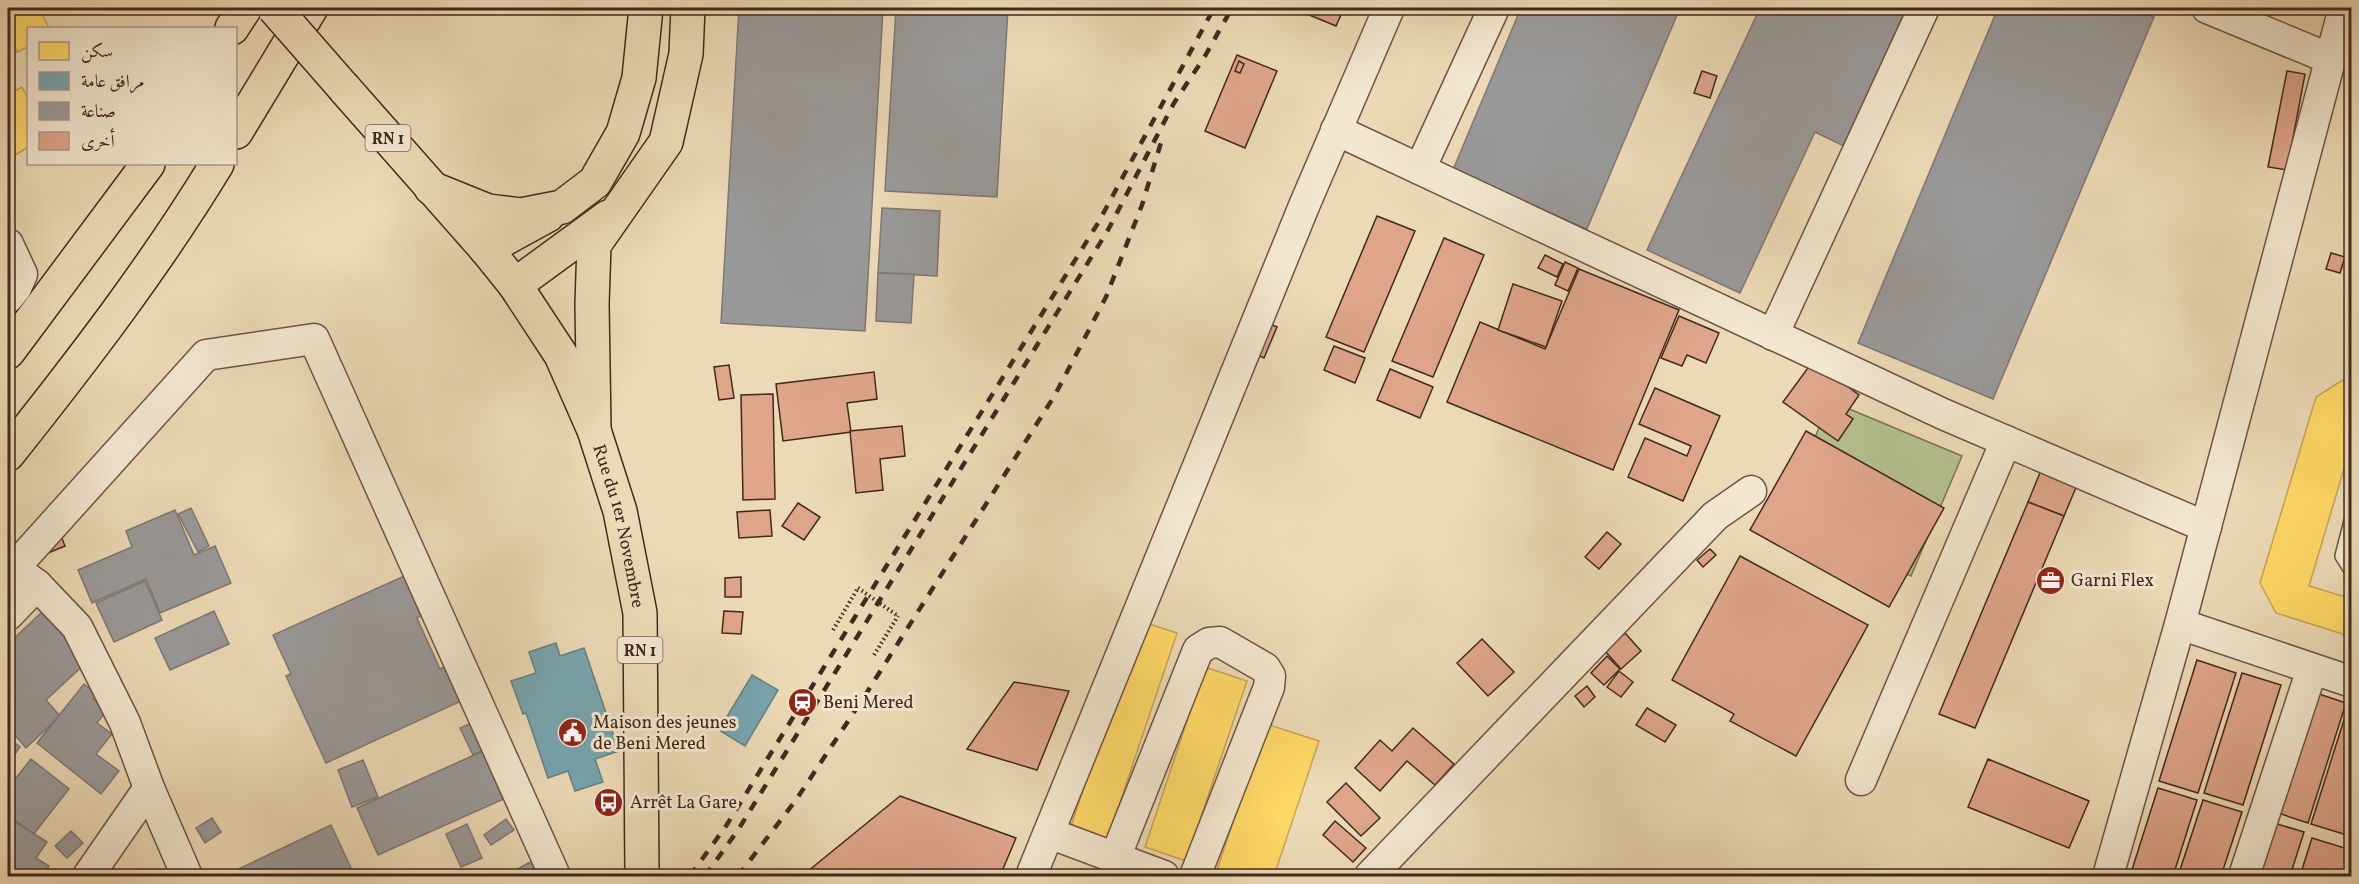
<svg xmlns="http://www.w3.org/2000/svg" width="2359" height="884" viewBox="0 0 2359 884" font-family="Vollkorn,Amiri,serif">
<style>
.green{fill:#b5c090;stroke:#7c7456;stroke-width:1.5}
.homes{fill:#ffd966;stroke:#c6a450;stroke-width:1.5}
.public{fill:#76a5af;stroke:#668083;stroke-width:1.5}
.industry{fill:#999;stroke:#7f7774;stroke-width:1.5}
.building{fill:#dea58b;stroke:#42291d;stroke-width:1.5}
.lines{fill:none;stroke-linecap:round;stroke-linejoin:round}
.lane-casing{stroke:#6c5543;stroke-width:18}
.street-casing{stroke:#6c5543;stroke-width:33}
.primary-casing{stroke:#42291d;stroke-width:36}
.highway-casing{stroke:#42291d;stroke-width:36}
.path{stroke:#42291d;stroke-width:4;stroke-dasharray:1.5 3;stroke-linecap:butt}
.lane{stroke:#f3e7d0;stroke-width:15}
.street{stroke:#f3e7d0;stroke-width:30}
.primary{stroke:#ecdab6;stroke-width:33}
.highway{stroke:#ecdab6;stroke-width:33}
.rail{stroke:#42291d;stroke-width:4.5;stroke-dasharray:10 10;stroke-linecap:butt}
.primary-bridge-casing{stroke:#42291d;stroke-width:36;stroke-linecap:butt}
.path-bridge{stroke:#42291d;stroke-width:4;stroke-dasharray:1.5 3;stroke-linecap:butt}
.primary-bridge{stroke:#ecdab6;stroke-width:33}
.labels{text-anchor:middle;stroke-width:6;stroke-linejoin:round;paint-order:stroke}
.shield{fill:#f3e7d0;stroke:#776253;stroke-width:1.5}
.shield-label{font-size:16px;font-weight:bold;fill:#42291d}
.street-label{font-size:18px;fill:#42291d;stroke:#f3e7d0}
.poi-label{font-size:18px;fill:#42291d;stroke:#f3e7d0;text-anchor:start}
</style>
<rect width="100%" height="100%" fill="#ecdab6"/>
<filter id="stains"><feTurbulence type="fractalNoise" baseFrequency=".00333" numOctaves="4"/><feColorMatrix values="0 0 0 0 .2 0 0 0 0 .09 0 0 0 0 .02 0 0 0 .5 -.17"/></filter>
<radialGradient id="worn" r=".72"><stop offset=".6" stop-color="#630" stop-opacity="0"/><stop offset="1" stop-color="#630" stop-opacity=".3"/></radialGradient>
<!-- green -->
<polygon class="green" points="1830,401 1962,456 1911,576 1780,522"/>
<!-- homes -->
<g class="homes">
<polygon points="15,8 39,8 49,28 28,28 28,47 17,52 8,30 8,11"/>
<polygon points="22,87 28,99 28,147 14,156 8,146 8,95"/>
<polygon points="2352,374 2352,442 2309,586 2352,599 2352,637 2276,613 2260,583 2316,397"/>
<polygon points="1140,621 1177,633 1104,850 1067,838"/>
<polygon points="1205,667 1247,681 1186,861 1145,847"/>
<polygon points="1266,724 1319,741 1274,876 1215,876"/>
</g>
<!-- public -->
<g class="public">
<polygon points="556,643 560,656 584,648 619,751 595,759 603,782 575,791 568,771 548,778 526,713 523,714 511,681 536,673 529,652"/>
<polygon points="752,675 778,690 745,746 719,730"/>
</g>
<!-- industry -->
<g class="industry">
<polygon points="739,8 883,8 865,331 721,323"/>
<polygon points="896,8 1008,8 997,197 885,191"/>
<polygon points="1521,8 1680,8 1587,229 1452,172"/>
<polygon points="1760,8 1919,8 1852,150 1815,132 1740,293 1647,250"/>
<polygon points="1998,8 2131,8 2154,17 1993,399 1858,343"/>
<polygon points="882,208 940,211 937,276 878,273"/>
<polygon points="878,273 914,274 911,323 876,321"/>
<polygon points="191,508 209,546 198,552 178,514"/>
<polygon points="175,510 194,555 215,546 231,583 160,613 146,579 92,603 78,570 132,547 126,531"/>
<polygon points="411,573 429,612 417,618 440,669 454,662 470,697 326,763 286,676 291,674 273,635"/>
<polygon points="145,581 162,620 114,642 96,603"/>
<polygon points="43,611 89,660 46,700 60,716 26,748 8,727 8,644"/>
<polygon points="214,611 229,644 170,670 155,638"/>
<polygon points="84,684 97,694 93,699 107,710 97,723 112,734 96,754 119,771 101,794 37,743"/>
<polygon points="478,720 491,747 473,755 460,728"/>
<polygon points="8,737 20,747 8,764"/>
<polygon points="494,746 515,794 378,855 357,808"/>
<polygon points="31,759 69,789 33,835 8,814 8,788"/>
<polygon points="363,760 378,797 352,807 338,770"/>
<polygon points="8,817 47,842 36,858 49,866 43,876 8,876"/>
<polygon points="212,818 221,832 205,843 196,828"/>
<polygon points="506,819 514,830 491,845 484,835"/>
<polygon points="467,824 482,858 461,867 446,834"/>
<polygon points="331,825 352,870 338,876 224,876"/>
<polygon points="71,831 83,843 67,858 55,846"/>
<polygon points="542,856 553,876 504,876"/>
</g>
<!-- building -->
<g class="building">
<polygon points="1291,8 1310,8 1307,14"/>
<polygon points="1310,8 1344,8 1336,26 1307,14"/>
<polygon points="1237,55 1277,71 1245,148 1205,131"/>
<polygon points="1239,61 1244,64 1240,73 1235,71"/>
<polygon points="1702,71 1717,76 1710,98 1694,93"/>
<polygon points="2287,71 2305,74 2287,170 2268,167"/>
<polygon points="1377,216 1415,231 1364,352 1326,337"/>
<polygon points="1444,238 1484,255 1433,377 1392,361"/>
<polygon points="2331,253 2345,257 2340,273 2326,269"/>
<polygon points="1545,255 1563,264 1557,277 1538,268"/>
<polygon points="1565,262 1578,268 1568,291 1555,285"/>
<polygon points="1579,269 1679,310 1613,470 1447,402 1480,322 1545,349"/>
<polygon points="1513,284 1562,301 1546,347 1498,330"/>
<polygon points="1679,316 1719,333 1706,363 1687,355 1682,366 1661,358"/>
<polygon points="1268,323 1277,327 1264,358 1255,354"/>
<polygon points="1334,346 1365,358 1355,383 1324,370"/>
<polygon points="1813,361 1859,395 1846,414 1853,419 1838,441 1783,402"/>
<polygon points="729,365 734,398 719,400 714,367"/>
<polygon points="1390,369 1433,387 1420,418 1377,400"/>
<polygon points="874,372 877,399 847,403 851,432 783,441 776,384"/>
<polygon points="1655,388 1720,416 1683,501 1628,477 1645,438 1687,456 1691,446 1639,424"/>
<polygon points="773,394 775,499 743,500 741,395"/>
<polygon points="902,426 905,456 880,459 883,490 856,493 850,431"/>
<polygon points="1806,431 1944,508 1889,607 1750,530"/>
<polygon points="2044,463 2080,478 2064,516 2028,502"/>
<polygon points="2028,502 2064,516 1975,728 1939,714"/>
<polygon points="798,503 820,517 804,540 782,526"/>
<polygon points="770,510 772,536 739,538 737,512"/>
<polygon points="57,526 65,546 43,555"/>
<polygon points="1607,532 1621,544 1599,569 1585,557"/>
<polygon points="1710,549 1716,555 1703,567 1697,560"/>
<polygon points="1740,556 1868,625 1796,756 1730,721 1734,714 1672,680"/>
<polygon points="741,577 741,597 725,597 725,578"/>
<polygon points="724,611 743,612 741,634 722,633"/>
<polygon points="1625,633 1641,651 1621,669 1605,651"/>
<polygon points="1482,639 1514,672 1488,696 1457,663"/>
<polygon points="1607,656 1620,669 1604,685 1591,673"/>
<polygon points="2197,660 2236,673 2198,793 2159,781"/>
<polygon points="1619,671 1633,682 1621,697 1607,687"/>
<polygon points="2242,673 2281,685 2243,805 2204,793"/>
<polygon points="1014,682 1069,691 1037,770 967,749"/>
<polygon points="1587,686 1595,697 1584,707 1575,696"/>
<polygon points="2307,690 2346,703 2308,823 2269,810"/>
<polygon points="2349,704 2352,704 2350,836 2311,824"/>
<polygon points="1647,708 1676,725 1665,742 1636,725"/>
<polygon points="1413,728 1454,764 1435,785 1407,761 1380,791 1355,768 1380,740 1392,751"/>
<polygon points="1988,759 2089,801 2069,848 1968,807"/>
<polygon points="1346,783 1380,818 1361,836 1327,802"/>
<polygon points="2158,788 2197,800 2173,876 2130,876"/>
<polygon points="900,796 1016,838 1000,876 802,876"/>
<polygon points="2203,800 2242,812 2221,876 2178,876"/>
<polygon points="2264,820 2304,832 2290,876 2246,876"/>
<polygon points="1335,821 1366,848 1353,862 1323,835"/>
<polygon points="2312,838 2351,850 2343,876 2300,876"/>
</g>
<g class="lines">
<defs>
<polyline id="lane" points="2352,521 2343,556 2352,570"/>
<g id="street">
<polyline points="2207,8 2331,59"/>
<polyline points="1336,130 1943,414 2206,527"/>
<polyline points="1420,169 1494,8"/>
<polyline points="8,244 22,274 16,288 8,298"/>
<polyline points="1773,335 1924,8"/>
<polyline points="8,560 14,568 37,585 77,627 125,723 149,788 187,876"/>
<polyline points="14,568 206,355 314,339 555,876"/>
<polyline points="8,615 37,585"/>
<polyline points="2180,624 2352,682"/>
<polyline points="1861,780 2006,441"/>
<polyline points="1049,833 1164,876"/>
<polyline points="1115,858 1198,650 1209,643 1220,642 1265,668 1270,676 1269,687 1195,876"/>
<polyline points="88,876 149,788"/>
<polyline points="1031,876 1304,206 1389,8"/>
<polyline points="1370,876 1715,516 1751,491"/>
<polyline points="2108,876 2180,624 2344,8"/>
<polyline points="2244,876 2312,669"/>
</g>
<g id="primary">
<path id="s1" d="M344,88L486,249L515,285L561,355L594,430L620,511L640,613L642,876"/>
</g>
<g id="highway">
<polyline points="232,28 245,8"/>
<polyline points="236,132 311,8"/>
<polyline points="431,188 488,211 521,215 562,207 595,182 623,133 639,78 646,8"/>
<polyline points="486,249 548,215"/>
<polyline points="515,285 608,217"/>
<polyline points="8,352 148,164"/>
<polyline points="594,430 592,304 594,245 666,142 686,54 688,8"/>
<path d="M8,454C82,361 155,266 217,164"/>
</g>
</defs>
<!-- lane casing -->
<use href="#lane" class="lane-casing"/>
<!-- street casing -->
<use href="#street" class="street-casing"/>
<!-- primary casing -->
<use href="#primary" class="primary-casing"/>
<!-- highway casing -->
<use href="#highway" class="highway-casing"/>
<!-- path -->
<g class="path">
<polyline points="833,630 858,588"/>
<polyline points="874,655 898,616"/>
</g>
<!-- lane -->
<use href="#lane" class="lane"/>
<!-- street -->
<use href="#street" class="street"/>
<!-- primary -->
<use href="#primary" class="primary"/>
<!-- highway -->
<use href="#highway" class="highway"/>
<!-- rail -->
<g class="rail">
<polyline points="690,876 726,826 1098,223 1214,8"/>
<polyline points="705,876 738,830 1108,230 1174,103 1205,56 1232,8"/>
<polyline points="738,876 796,800 864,697 1055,395 1106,297 1142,205 1163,136"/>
</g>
<defs>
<polyline id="primary-bridge" points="274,8 344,88"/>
</defs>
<!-- primary-bridge casing -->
<use href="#primary-bridge" class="primary-bridge-casing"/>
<!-- path-bridge -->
<polyline class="path-bridge" points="858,588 898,616"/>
<!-- primary-bridge -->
<use href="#primary-bridge" class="primary-bridge"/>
</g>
<!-- icons -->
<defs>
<symbol id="office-disc" viewBox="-11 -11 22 22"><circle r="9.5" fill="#8f2418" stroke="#f3e7d0"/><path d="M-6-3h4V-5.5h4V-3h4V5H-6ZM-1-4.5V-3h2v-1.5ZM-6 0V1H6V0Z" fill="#fff"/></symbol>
<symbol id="station-disc" viewBox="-11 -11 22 22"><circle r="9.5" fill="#8f2418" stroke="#f3e7d0"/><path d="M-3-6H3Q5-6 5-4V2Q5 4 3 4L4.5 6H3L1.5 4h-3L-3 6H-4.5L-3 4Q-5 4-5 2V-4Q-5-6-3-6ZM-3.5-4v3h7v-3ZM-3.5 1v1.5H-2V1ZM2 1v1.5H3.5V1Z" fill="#fff"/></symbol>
<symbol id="civic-disc" viewBox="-11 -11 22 22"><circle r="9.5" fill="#8f2418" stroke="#f3e7d0"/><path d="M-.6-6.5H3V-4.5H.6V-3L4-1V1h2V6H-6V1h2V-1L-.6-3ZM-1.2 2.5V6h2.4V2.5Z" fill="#fff"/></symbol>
<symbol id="bus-disc" viewBox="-11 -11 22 22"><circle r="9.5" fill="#8f2418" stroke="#f3e7d0"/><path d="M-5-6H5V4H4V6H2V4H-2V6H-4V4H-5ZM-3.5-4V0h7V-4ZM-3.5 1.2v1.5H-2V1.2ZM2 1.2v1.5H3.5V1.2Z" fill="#fff"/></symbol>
</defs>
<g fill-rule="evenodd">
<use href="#office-disc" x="2034" y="564" width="33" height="33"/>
<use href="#station-disc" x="786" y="686" width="33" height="33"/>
<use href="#civic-disc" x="556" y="716" width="33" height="33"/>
<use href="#bus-disc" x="592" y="786" width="33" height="33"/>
</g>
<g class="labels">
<!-- shield labels -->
<g class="shield">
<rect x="365.5" y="125" width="45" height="26" rx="4.5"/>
<rect x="617.5" y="637" width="45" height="26" rx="4.5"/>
</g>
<g class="shield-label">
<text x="388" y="144">RN 1</text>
<text x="640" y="656">RN 1</text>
</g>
<!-- street labels -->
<g class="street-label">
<text dy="6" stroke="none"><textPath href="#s1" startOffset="526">Rue du 1er Novembre</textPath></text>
</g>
<!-- poi labels -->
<g class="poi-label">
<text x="2071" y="586">Garni Flex</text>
<text x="823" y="708">Beni Mered</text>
<text x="593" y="728">Maison des jeunes<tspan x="593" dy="21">de Beni Mered</tspan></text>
<text x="630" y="808">Arrêt La Gare</text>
</g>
</g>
<!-- margin -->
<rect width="2359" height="884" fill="none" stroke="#ecdab6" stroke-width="30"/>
<rect x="9" y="9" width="2341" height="866" fill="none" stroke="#42291d" stroke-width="3"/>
<rect x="15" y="15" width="2329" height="854" fill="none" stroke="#42291d" stroke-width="1.5"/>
<!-- legend -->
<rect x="27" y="27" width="210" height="138" fill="#f3e7d0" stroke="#ac9b88" stroke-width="1.5"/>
<rect x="39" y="42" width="30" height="18" fill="#ffd966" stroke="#ac9b88" stroke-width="1.5"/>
<text x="81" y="57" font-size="18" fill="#42291d">سكن</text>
<rect x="39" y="72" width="30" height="18" fill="#76a5af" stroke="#ac9b88" stroke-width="1.5"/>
<text x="81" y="87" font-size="18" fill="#42291d">مرافق عامة</text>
<rect x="39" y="102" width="30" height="18" fill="#999999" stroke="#ac9b88" stroke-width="1.5"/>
<text x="81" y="117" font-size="18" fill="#42291d">صناعة</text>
<rect x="39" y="132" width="30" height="18" fill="#dea58b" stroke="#ac9b88" stroke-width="1.5"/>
<text x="81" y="147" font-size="18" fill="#42291d">أخرى</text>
<rect width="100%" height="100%" filter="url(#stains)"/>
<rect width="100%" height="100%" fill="url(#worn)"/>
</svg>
